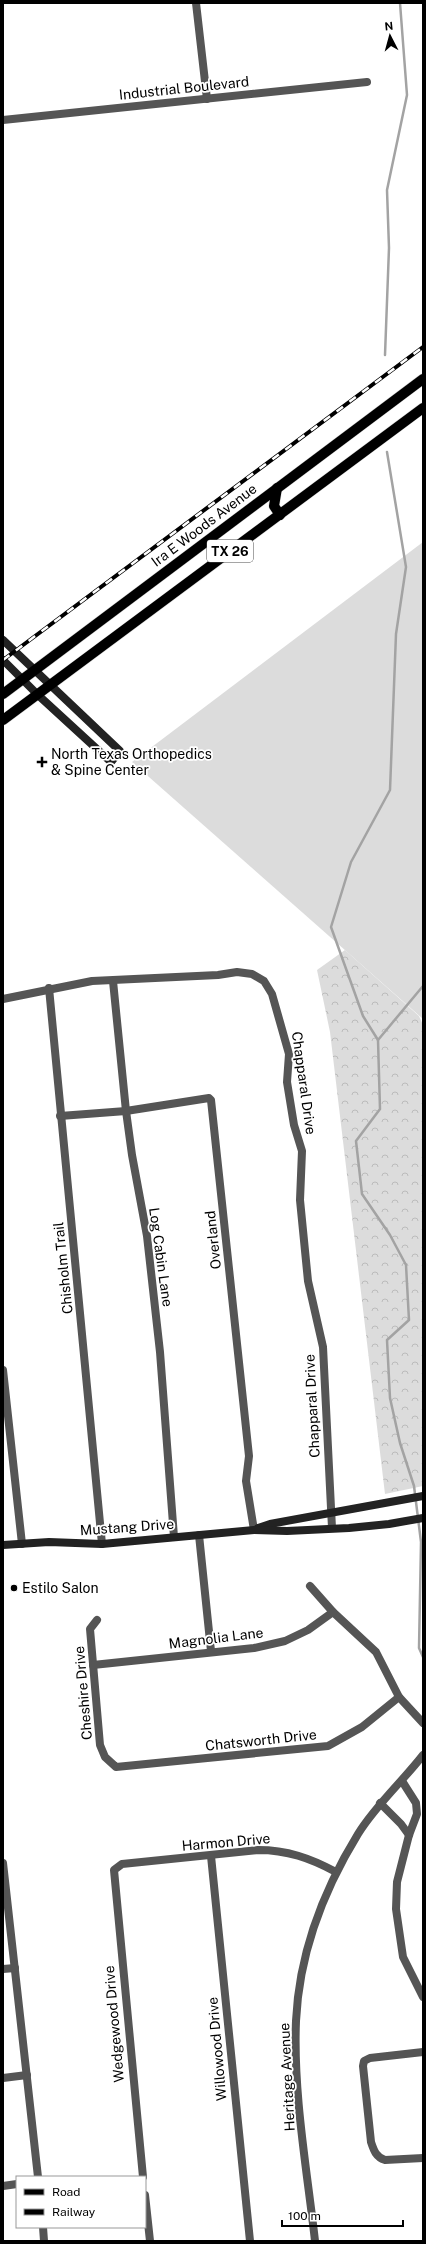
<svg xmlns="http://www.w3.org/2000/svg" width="426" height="2244" viewBox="0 0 426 2244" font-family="'Public Sans',sans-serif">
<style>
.grass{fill:#dcdcdc}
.forest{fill:url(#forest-crowns)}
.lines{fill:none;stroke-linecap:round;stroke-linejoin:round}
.stream{stroke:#a3a3a3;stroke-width:2.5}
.primary-casing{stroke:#dbdbdb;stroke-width:11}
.minor{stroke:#555;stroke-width:8}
.tertiary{stroke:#555;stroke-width:8}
.secondary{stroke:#222;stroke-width:8}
.primary{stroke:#000;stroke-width:10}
.rail-casing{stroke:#000;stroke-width:4}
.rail{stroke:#fff;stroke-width:2.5;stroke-dasharray:8;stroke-linecap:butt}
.poi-dot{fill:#000;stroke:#fff;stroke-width:1.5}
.labels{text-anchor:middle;stroke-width:3.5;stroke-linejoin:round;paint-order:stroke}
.shield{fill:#fff;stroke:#4c4c4c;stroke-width:1}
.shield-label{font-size:13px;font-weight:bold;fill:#000}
.street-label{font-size:14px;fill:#000;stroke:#fff}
.poi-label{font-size:14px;fill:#000;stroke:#fff;text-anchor:start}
</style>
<defs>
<pattern id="forest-crowns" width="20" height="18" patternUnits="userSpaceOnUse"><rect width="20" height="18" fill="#dcdcdc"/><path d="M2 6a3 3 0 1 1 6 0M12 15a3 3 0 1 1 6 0" fill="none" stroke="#bbb"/></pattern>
</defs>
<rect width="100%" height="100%" fill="#fff"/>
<!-- grass -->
<polygon class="grass" points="423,542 423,1019 132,762"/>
<!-- forest -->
<polygon class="forest" points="345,950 419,1016 423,1025 423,1486 385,1494 330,1032 317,970"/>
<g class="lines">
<!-- stream -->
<g class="stream">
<polyline points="385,355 389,248 387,190 407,95 400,3"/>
<polyline points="423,986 378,1040 380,1109 356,1141 362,1194 390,1235 406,1265 409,1320 387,1340 390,1398 400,1443 414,1486 421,1542 419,1648 423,1657"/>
<polyline points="378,1040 363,1016 331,927 351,862 390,790 396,634 406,567 387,452"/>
</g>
<defs>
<g id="primary">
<polyline points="277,488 274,506 280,515"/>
<polyline points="3,694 423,379"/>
<polyline points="3,720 423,408"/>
</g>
</defs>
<!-- primary casing -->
<use href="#primary" class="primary-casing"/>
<!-- minor -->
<g class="minor">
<polyline points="196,3 207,99"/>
<polyline points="3,120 367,82"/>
<polyline points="113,981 126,1111 132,1155 147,1236 160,1352 174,1537"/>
<polyline points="49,988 102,1544"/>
<polyline points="3,999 92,981 218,975 237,972 252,974 264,981 272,994 289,1054 287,1082 294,1125 302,1151 300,1200 308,1281 323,1347 332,1528"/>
<polyline points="60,1116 126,1111 209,1098 211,1100 249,1456 246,1481 254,1530"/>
<polyline points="3,1370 22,1544"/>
<polyline points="199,1535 211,1651"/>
<polyline points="310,1586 333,1612 376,1652 399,1697 423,1723"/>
<polyline points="97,1620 90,1629 100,1745 105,1757 116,1767 328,1746 362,1727 399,1697"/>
<polyline points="93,1665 254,1648 285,1641 308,1630 333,1612"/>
<polyline points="402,1781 416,1803 417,1814 409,1835 397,1882 396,1909 403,1957 423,1997"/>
<polyline points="380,1803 401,1824 409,1835"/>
<polyline points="211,1856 250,2241"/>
<polyline points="3,1863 38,2177"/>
<polyline points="3,1969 15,1968"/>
<path d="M423,2052L370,2058L364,2061L363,2066L371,2142C374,2151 376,2157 385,2160L423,2158"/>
<polyline points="3,2078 27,2075"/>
<path d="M143,2177L114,1870L122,1864L258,1850C287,1850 310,1858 336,1872"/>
<polyline points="3,2186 17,2184"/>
<polyline points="145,2195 150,2241"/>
<polyline points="43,2227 44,2241"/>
</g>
<!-- tertiary -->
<path class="tertiary" d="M315,2241C307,2170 293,2093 296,2021C299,1955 323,1891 358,1834C376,1805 402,1782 423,1755"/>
<!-- secondary -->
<g class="secondary">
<polyline points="3,640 120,751 111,762 38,695 3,660"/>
<polyline points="258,1528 270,1524 423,1496"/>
<polyline points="3,1545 49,1542 102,1544 254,1530 287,1531 349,1528 389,1524 423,1518"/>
</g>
<!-- primary -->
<use href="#primary" class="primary"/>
<defs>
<polyline id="rail" points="3,660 423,347"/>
</defs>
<!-- rail casing -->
<use href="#rail" class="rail-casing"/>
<!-- rail -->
<use href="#rail" class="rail"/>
</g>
<!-- markers -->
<g class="poi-dot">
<path d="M40 756h4v4h4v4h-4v4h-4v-4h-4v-4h4z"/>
<circle cx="14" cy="1588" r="4"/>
</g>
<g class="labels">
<!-- shield labels -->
<rect class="shield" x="207" y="540" width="46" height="22" rx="3"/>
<g class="shield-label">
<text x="230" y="556">TX 26</text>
</g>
<!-- street labels -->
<g class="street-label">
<text transform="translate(184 88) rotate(-6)" y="5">Industrial Boulevard</text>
<text transform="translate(204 525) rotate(-37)" y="5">Ira E Woods Avenue</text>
<text transform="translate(304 1083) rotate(82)" y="5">Chapparal Drive</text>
<text transform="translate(213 1240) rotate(-96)" y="5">Overland</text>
<text transform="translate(161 1257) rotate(82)" y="5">Log Cabin Lane</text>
<text transform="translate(63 1268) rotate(-96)" y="5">Chisholm Trail</text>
<text transform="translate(312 1406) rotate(-93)" y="5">Chapparal Drive</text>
<text transform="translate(127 1527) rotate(-4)" y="5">Mustang Drive</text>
<text transform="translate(216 1638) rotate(-7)" y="5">Magnolia Lane</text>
<text transform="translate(83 1693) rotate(-95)" y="5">Cheshire Drive</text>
<text transform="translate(261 1740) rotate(-6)" y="5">Chatsworth Drive</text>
<text transform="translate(226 1842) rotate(-5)" y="5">Harmon Drive</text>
<text transform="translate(114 2024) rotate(-95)" y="5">Wedgewood Drive</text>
<text transform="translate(217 2049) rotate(-95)" y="5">Willowood Drive</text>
<text transform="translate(287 2077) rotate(-93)" y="5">Heritage Avenue</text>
</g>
<!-- poi labels -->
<g class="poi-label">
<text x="51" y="759">North Texas Orthopedics<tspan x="51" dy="16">&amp; Spine Center</tspan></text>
<text x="22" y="1593">Estilo Salon</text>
</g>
</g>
<!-- border -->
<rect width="426" height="2244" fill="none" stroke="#000000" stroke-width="8"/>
<!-- legend -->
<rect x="16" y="2176" width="130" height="52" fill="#ffffff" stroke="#999999"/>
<rect x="24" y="2189" width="20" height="6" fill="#000000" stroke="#999999"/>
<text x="52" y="2196" font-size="12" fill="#000000">Road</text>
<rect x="24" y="2209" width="20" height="6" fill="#000000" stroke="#999999"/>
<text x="52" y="2216" font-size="12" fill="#000000">Railway</text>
<!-- north arrow -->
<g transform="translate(390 36) rotate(354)" stroke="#ffffff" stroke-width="3" paint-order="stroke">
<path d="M0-3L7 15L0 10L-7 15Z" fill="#000000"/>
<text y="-6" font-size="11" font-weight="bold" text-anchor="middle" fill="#000000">N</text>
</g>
<!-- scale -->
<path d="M282 2220v6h121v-6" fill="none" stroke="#000000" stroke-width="2"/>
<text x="288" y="2220" font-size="12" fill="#000000" stroke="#ffffff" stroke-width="3" paint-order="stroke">100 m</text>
</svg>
